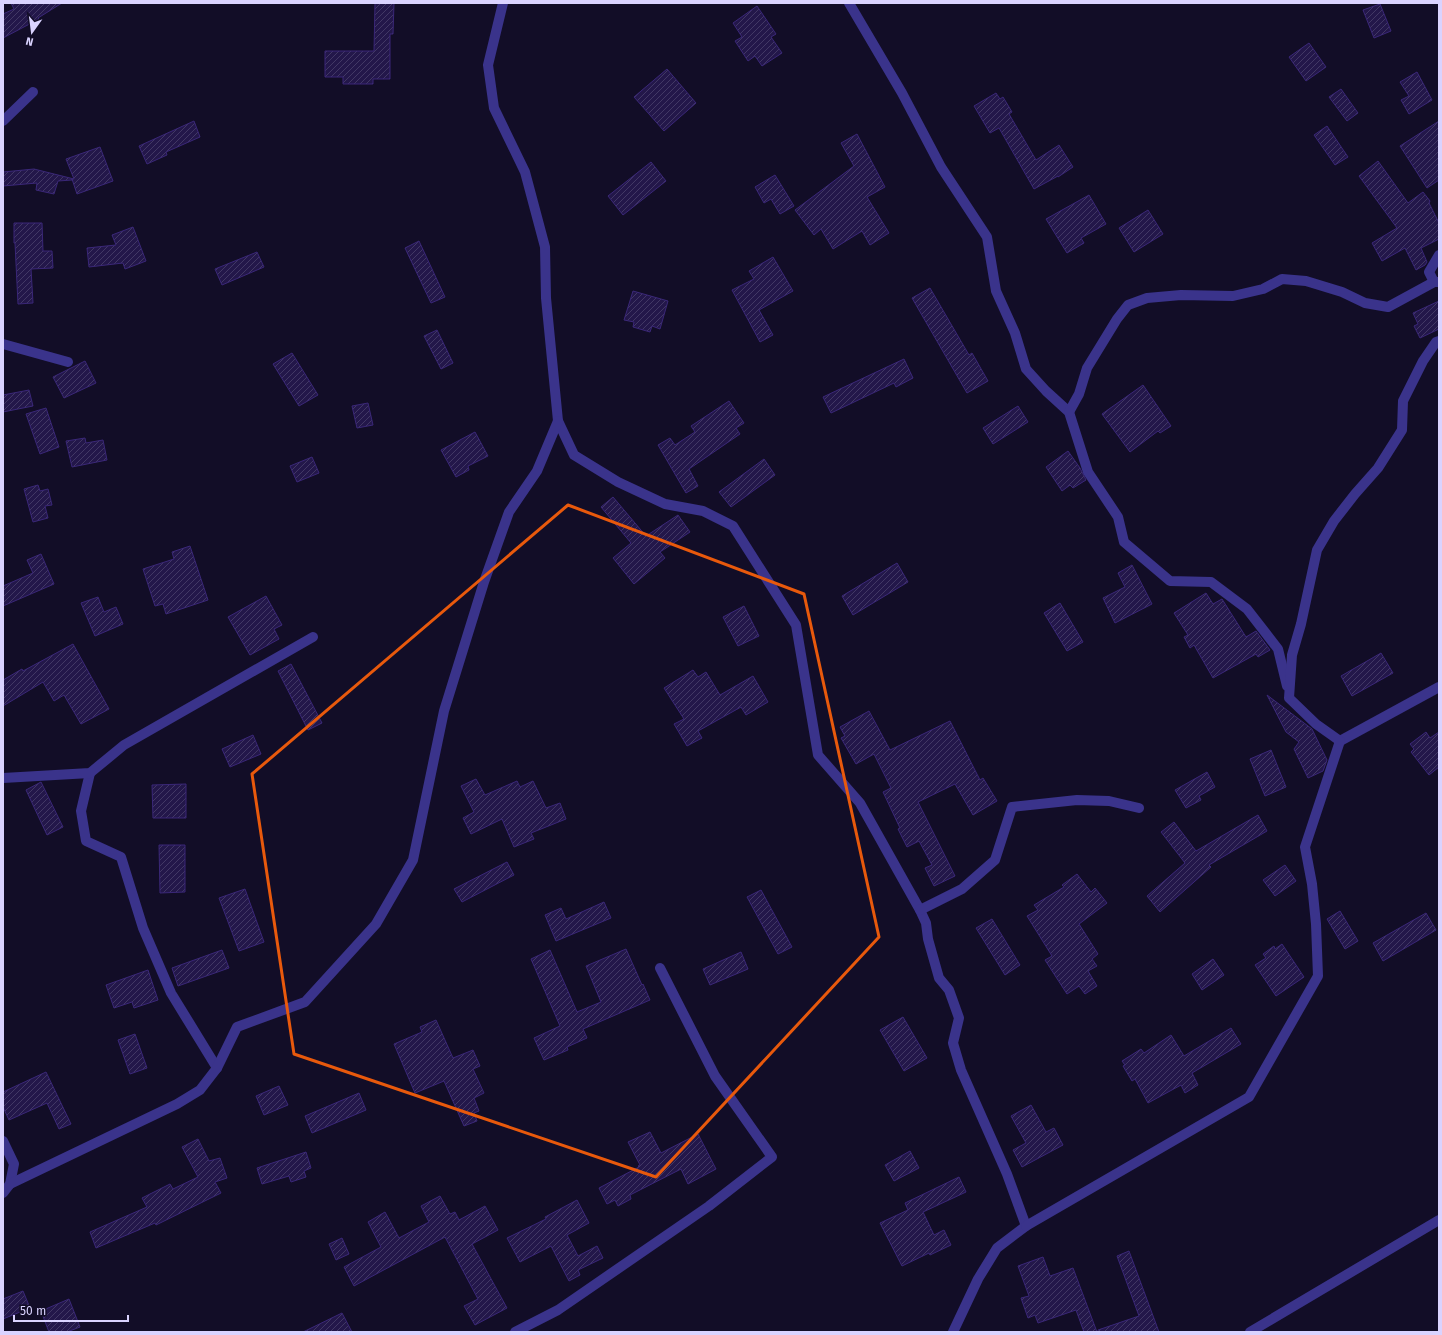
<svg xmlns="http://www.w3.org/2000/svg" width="1442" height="1335" viewBox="0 0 1442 1335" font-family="'Fira Sans',sans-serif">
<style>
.building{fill:url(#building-hatch);stroke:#3a2778}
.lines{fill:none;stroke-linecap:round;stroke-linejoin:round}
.minor{stroke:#3a338b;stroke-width:10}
.tertiary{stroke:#3a338b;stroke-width:10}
.marked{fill:none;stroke:#e8590c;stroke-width:3;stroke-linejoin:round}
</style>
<defs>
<pattern id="building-hatch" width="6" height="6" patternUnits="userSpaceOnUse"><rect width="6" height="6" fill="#23174a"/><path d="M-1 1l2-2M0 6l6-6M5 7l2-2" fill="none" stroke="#423865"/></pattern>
</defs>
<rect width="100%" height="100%" fill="#120d27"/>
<!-- building -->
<g class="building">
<polygon points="11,3 62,3 38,18 39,19 3,38 3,14 14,9"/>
<polygon points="375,3 394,3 393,34 390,34 390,79 373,79 373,84 343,84 343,77 325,77 325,51 374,51"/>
<polygon points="1380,4 1391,31 1374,38 1363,10"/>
<polygon points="757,6 776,34 771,37 782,53 762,66 755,56 748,61 735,41 742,37 733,23"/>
<polygon points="1309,43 1326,67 1306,81 1289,57"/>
<polygon points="667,69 696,103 664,131 634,97"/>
<polygon points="1417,72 1432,100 1409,114 1401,100 1409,96 1400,82"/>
<polygon points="1341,89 1358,113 1347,121 1329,97"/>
<polygon points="996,93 1000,99 1003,97 1012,112 1009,114 1036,160 1059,145 1073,167 1058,177 1058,176 1034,189 999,128 990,133 974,106"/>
<polygon points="194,121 200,137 166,152 167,155 147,164 139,146"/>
<polygon points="1439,121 1439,180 1427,188 1400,146"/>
<polygon points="1327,126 1348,157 1335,165 1314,135"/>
<polygon points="857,134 885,187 867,197 889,233 870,245 862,231 833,249 821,229 814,235 795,210 854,166 841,143"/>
<polygon points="100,147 113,181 77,194 72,179 72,180 58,181 54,194 36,190 37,183 3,186 3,172 34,169 74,179 66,159"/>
<polygon points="1378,161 1408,203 1423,192 1430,201 1429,203 1439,223 1439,239 1421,248 1427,262 1425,265 1416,270 1405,248 1382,261 1372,243 1397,228 1359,176"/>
<polygon points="651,162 666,181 623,215 608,196"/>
<polygon points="775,175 794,206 780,214 771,199 764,203 755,187"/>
<polygon points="1089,195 1106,224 1081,238 1084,243 1067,253 1046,219"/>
<polygon points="1148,210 1163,234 1134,252 1119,228"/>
<polygon points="14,223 42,223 43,251 52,251 53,268 31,269 33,303 18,304 15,243 14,243"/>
<polygon points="133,227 146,261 125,269 123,263 89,267 87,248 116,245 112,235"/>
<polygon points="419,241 445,297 431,303 405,248"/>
<polygon points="257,252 264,267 222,285 215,269"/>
<polygon points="773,257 793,291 759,310 773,335 760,342 732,290 754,279 749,271"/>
<polygon points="930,288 969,355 972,353 988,381 967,393 912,298"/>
<polygon points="633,291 668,301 660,329 652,326 650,332 633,327 634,322 624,320"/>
<polygon points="1439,301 1439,329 1420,338 1414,326 1418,324 1413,313"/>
<polygon points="437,330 453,363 441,369 424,336"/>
<polygon points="292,353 318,395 299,406 273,364"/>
<polygon points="904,359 913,378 896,387 894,383 831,413 823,397"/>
<polygon points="85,361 96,383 64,398 53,377"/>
<polygon points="1143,385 1171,426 1160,433 1158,431 1130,452 1102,414"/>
<polygon points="29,390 33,406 3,412 3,395"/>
<polygon points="729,401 744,423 736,428 740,434 689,469 698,486 686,493 658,445 670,438 675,445 695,432 691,426"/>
<polygon points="368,403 373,425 357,428 352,406"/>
<polygon points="1018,406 1028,422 993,444 983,428"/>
<polygon points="46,408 59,447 40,454 26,414"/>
<polygon points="475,432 488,456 468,466 469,470 456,477 441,450"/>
<polygon points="85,438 86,443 103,440 107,460 72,467 66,441"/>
<polygon points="1068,451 1080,468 1086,480 1073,488 1070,485 1062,491 1046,467"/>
<polygon points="312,457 319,473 297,482 290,466"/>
<polygon points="764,459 775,475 731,507 719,492"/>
<polygon points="38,485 40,491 48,489 52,505 45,506 48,518 33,522 24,489"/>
<polygon points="613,497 646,536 678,515 690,532 660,552 665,558 634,584 613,558 631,543 601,507"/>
<polygon points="190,546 208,600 166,614 163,604 155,606 143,569 174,559 172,552"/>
<polygon points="41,554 54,584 3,606 3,586 33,573 27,560"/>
<polygon points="897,563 908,582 853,615 842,596"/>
<polygon points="1132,565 1152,604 1115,623 1103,598 1125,587 1118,573"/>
<polygon points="1206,593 1213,604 1222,599 1246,637 1256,631 1270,650 1258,657 1256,654 1213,678 1194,645 1190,648 1184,637 1188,635 1174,613"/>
<polygon points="266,596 282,625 274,629 279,639 250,655 228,617"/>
<polygon points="98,597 104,612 116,607 123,624 95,636 81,603"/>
<polygon points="1060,603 1083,642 1067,651 1044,613"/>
<polygon points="744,606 759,636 738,646 723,617"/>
<polygon points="73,644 109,709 81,724 64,695 54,701 43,682 3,706 3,680 22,669 23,671"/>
<polygon points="1381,653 1393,673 1352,696 1341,676"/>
<polygon points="291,664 322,723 308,730 278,671"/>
<polygon points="693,670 698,677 706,672 720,695 753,676 768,702 746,715 741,707 698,731 702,738 687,746 674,724 684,719 664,688"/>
<polygon points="1267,695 1312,729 1327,760 1323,771 1308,778 1294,749 1299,742 1286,732"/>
<polygon points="869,711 890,750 950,721 980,780 983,778 997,801 973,815 955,784 918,802 955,876 934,886 925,868 932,865 919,841 907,847 898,829 900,828 883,792 891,788 874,754 856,764 841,738 845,736 840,727"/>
<polygon points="1426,732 1430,738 1439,732 1439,767 1429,775 1411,752 1414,749 1410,744"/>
<polygon points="253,735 261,754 230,767 222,749"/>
<polygon points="1271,750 1286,787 1265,796 1250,759"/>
<polygon points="1207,772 1215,787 1199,796 1201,800 1186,808 1175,790"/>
<polygon points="476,779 485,795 517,781 520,787 533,781 546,808 560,803 566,819 531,833 534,839 514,847 502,819 471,834 463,818 474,812 461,786"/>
<polygon points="41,782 63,827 47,835 26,790"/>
<polygon points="186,784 186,818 153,818 152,785"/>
<polygon points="1258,815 1267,831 1209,865 1211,867 1160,912 1147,896 1185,863 1161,832 1174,822 1196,851"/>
<polygon points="159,845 185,845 185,892 160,893"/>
<polygon points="507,862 514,875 462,902 454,889"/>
<polygon points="1285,865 1296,881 1275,896 1263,880"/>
<polygon points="1077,874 1091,892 1095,888 1107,903 1079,924 1098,954 1092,959 1097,966 1088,971 1097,986 1085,994 1079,986 1067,994 1045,960 1052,956 1027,916 1038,910 1034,905 1064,887 1062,885"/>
<polygon points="245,889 264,942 239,951 219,898"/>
<polygon points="761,890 792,947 778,954 747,897"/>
<polygon points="604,902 611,918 556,941 545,915 561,908 566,919"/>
<polygon points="1340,911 1358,941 1345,949 1327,919"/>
<polygon points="1426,913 1436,930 1383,961 1373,943"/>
<polygon points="992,919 1020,965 1005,975 976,928"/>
<polygon points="1282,944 1304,977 1276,996 1255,965 1266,958 1263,954 1274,946 1275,949"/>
<polygon points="626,949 642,985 643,984 650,1000 583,1029 587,1038 567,1047 568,1050 544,1060 534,1038 560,1026 531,959 550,950 577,1012 601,1002 586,966"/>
<polygon points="222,950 229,968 178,986 172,968"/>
<polygon points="741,952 748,969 710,985 703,969"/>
<polygon points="1213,959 1224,975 1202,990 1192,974"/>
<polygon points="148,970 158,1000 134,1008 132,1002 114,1008 106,985"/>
<polygon points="903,1017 927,1058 904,1071 880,1030"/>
<polygon points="436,1020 453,1058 473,1050 480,1066 473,1069 484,1093 474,1098 479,1111 474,1113 477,1121 464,1126 444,1081 415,1093 394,1044 422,1032 420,1027"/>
<polygon points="1231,1028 1241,1044 1192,1073 1198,1085 1185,1093 1181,1085 1148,1103 1135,1079 1132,1081 1123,1066 1125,1065 1122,1061 1141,1049 1144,1053 1171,1035 1184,1056"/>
<polygon points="135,1034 147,1068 130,1074 118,1040"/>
<polygon points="46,1072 71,1124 59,1129 47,1103 9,1120 3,1107 3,1092"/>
<polygon points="279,1086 288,1105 264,1115 256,1096"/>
<polygon points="359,1093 366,1110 312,1133 305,1116"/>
<polygon points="1031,1105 1046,1132 1054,1128 1063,1145 1022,1167 1013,1150 1026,1143 1011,1116"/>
<polygon points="650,1132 661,1153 698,1134 716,1169 688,1184 681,1169 630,1195 631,1199 618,1206 615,1200 607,1204 599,1188 639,1167 638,1166 640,1165 628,1142"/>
<polygon points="198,1139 209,1161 220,1158 227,1178 215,1182 221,1193 156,1225 155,1223 96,1248 90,1232 147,1207 142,1198 170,1184 173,1189 198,1177 182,1147"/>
<polygon points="910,1151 919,1168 894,1181 885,1165"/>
<polygon points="306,1152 311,1168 304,1171 306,1177 291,1182 289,1176 262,1184 257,1168"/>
<polygon points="959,1177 966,1192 923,1212 934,1235 944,1230 951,1245 930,1255 929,1253 902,1266 880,1223 908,1210 905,1203"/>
<polygon points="440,1196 450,1214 455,1212 459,1220 485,1206 498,1230 472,1244 507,1308 475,1325 464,1306 478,1299 445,1237 354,1286 344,1267 381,1247 368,1222 385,1212 399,1238 429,1222 421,1206"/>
<polygon points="577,1200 589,1223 567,1235 578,1256 597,1246 603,1258 578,1270 580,1275 569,1281 551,1246 520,1262 507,1238 546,1219 545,1217"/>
<polygon points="342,1238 349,1254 336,1260 329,1244"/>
<polygon points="1129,1251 1159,1332 1098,1332 1098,1330 1139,1316 1117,1256"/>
<polygon points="1043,1257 1050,1276 1073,1268 1097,1332 1084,1332 1076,1310 1038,1323 1035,1315 1028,1318 1021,1298 1029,1296 1018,1266"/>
<polygon points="23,1291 30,1308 3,1319 3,1299"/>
<polygon points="69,1299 80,1327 67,1332 49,1332 41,1311"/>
<polygon points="342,1313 352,1332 303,1332"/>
</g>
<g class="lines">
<!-- minor -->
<g class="minor">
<polyline points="503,3 488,65 494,108 525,172 545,247 546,298 558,421 574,455 618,482 665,504 703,511 733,526 796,625 818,755 860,803 920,910 926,923 928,939 939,978 949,990 959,1018 953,1043 961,1070 1007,1174 1026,1226 997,1248 978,1279 953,1332"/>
<polyline points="849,3 902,93 941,167 987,237 996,291 1015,333 1026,369 1046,391 1069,412 1088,472 1118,517 1124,542 1170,581 1211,582 1247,609 1278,649 1287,686"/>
<polyline points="3,121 33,92"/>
<polyline points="1439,255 1429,272 1434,282 1439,282"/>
<polyline points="3,344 68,362"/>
<polyline points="1069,412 1079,394 1087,368 1117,319 1128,305 1147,298 1181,295 1233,296 1263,289 1282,279 1306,281 1342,292 1365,303 1388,307 1434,282"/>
<polyline points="1340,741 1439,687"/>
<polyline points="90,773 81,811 86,841 121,857 143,928 171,993 217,1068"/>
<polyline points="3,778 90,773 124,745 313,637"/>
<polyline points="920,910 962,889 995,860 1012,807 1077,800 1109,801 1139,808"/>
<polyline points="3,1141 14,1164 10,1184 3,1193"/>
<polyline points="10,1184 177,1104 200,1090 217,1068 237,1027 305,1002 376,924 413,860 444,711 484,582 509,512 537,471 558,421"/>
<polyline points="1026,1226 1249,1097 1318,976 1316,924 1312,884 1305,847 1340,741 1316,724 1289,698 1292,655 1301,624 1317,550 1334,521 1355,494 1378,468 1402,430 1403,401 1423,361 1436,342 1439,341"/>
<polyline points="515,1332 558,1310 709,1206 772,1157 715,1076 660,968"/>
</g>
<!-- tertiary -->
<polyline class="tertiary" points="1250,1332 1439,1220"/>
</g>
<!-- marked area -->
<path class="marked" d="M568,505L804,594L879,937L656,1177L294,1054L252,774Z"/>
<!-- border -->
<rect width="1442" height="1335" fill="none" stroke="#dad3ff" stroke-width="8"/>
<!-- north arrow -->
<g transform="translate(32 32) rotate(194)" stroke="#120d27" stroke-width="3" paint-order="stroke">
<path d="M0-3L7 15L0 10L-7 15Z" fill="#dad3ff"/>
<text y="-6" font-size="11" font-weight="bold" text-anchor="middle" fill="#dad3ff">N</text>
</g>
<!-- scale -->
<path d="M14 1315v6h114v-6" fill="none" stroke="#dad3ff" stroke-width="2"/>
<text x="20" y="1315" font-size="12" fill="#dad3ff" stroke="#120d27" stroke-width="3" paint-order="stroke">50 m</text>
</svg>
